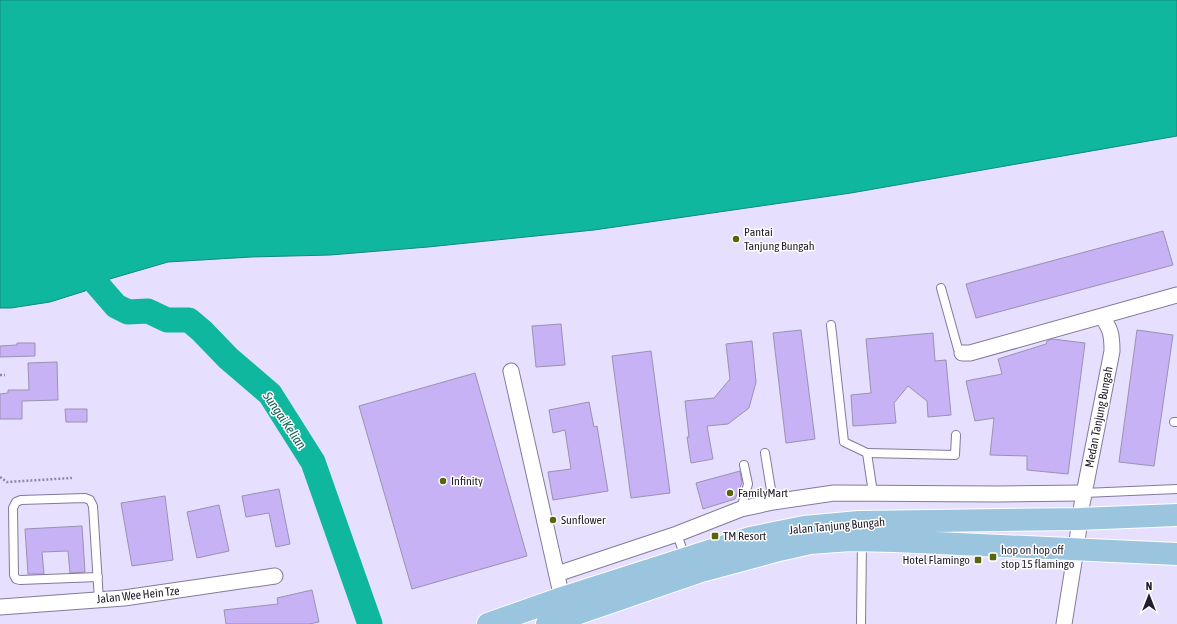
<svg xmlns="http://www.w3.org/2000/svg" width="1177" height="624" viewBox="0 0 1177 624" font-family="'Asap Condensed',sans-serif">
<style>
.water{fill:#0eb79d;stroke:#14897b}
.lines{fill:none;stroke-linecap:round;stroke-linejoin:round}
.river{stroke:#0eb79d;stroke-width:25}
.building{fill:#c6b2f5;stroke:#9b91b4}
.service-casing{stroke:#83799c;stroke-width:10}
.minor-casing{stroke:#83799c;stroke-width:17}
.primary-casing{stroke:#fff;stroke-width:24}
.path{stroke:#8f89a0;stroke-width:2.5;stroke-dasharray:2 2;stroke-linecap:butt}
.service{stroke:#fff;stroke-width:8}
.minor{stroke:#fff;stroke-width:15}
.primary{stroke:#9bc5df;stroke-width:22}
.poi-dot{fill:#596509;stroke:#fff;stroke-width:1.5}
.labels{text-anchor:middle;stroke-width:3;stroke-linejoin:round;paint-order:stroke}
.poi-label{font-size:12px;fill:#211d2b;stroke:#fff;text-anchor:start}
.street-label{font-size:12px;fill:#211d2b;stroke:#fff}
.water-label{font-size:13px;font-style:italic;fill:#126153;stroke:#fff}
</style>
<rect width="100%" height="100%" fill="#e7dffe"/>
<!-- water -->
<polygon class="water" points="0,0 1177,0 1177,136 851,193 594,230 428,247 330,255 251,257 168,262 96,283 85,291 50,302 11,308 0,308"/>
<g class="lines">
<!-- river -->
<polyline class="river" points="96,283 116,306 128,312 148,311 167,320 189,320 202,331 228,358 270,394 313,462 370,624"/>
</g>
<!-- building -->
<g class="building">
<polygon points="1163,231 1173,265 976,318 966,284"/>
<polygon points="561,324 565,365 536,367 532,326"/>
<polygon points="801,330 815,439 786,443 773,333"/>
<polygon points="1137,330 1173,335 1154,466 1119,462"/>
<polygon points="933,333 935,361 946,360 951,415 928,417 927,401 908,386 894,403 896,423 853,426 851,395 871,393 866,339"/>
<polygon points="1052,339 1085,343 1068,474 1027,470 1027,456 990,455 994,418 975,421 966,381 1002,374 998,359 1046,344 1047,341"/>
<polygon points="752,341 756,382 749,408 728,424 707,426 713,459 691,463 687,437 689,437 685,401 714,398 730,379 726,344"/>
<polygon points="17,343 35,343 35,356 0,357 0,346 17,345"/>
<polygon points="651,351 670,493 631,498 612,356"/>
<polygon points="57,362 58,400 22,401 22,419 0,419 0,394 8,393 8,390 29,390 28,363"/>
<polygon points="475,373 527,556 412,589 359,406"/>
<polygon points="589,402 594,427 597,426 608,491 553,500 548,472 571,469 565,430 553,433 549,410"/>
<polygon points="65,409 87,409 87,422 66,422"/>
<polygon points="740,471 742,483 735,499 703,509 696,483"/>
<polygon points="279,489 290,544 276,547 269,513 246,517 242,496"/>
<polygon points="165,496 173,560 132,566 121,503"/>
<polygon points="219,505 229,551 197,558 187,512"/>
<polygon points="82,526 85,572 70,573 68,551 42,552 44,574 28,574 25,529"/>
<polygon points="312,590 319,622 309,624 226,624 224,610 278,604 277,598"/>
</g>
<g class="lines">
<defs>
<g id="service">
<polyline points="941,288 958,349 962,353"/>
<polyline points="831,325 844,442 867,453 873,493"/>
<polyline points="1174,422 1177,422"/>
<polyline points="765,453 773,502"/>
<polyline points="867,453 955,455 956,435"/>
<polyline points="1084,493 1177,489"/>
<polyline points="741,509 748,484 744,465"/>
<polyline points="677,534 685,557"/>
<polyline points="98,577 20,580 16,579 14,575 13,508 16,502 21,500 85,498 90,500 93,506 99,600"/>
<polyline points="861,624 862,541"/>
</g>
<g id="minor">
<polyline points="962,353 970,353 1177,295"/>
<polyline points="511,371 562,598"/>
<polyline points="557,574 677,534 741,509 773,502 834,493 997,494 1084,493"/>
<polyline points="0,607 124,598 275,576"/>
<path d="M1064,624L1076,549L1082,504L1112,351C1112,336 1111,329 1102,317"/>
</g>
<g id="primary">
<polyline points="488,624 562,598 750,538 804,527 859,522 1079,519 1177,515"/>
<polyline points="547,624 698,572 779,550 810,543 851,540 894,541 1177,554"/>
</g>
</defs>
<!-- service casing -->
<use href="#service" class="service-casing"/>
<!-- minor casing -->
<use href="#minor" class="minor-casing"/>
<!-- primary casing -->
<use href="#primary" class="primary-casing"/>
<!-- path -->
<g class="path">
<polyline points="0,375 5,375"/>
<polyline points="0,477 7,482 72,478"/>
</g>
<!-- service -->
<use href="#service" class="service"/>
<!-- minor -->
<use href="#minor" class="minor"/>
<!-- primary -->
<use href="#primary" class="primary"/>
</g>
<!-- markers -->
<g class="poi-dot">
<circle cx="736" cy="239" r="4"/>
<circle cx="443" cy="481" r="4"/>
<circle cx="730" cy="493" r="4"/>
<circle cx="553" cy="520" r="4"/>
<rect x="711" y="532" width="8" height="8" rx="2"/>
<rect x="989" y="553" width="8" height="8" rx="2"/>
<rect x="974" y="556" width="8" height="8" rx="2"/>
</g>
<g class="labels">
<!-- poi labels -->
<g class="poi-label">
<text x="744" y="236">Pantai<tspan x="744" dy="14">Tanjung Bungah</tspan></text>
<text x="451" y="485">Infinity</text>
<text x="738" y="497">FamilyMart</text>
<text x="561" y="524">Sunflower</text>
<text x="723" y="540">TM Resort</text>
<text x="1001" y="554">hop on hop off<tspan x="1001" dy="14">stop 15 flamingo</tspan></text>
<text x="970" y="564" text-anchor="end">Hotel Flamingo</text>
</g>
<!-- street labels -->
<g class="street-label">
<text transform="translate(1099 417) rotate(-79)" y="4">Medan Tanjung Bungah</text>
<text transform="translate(837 526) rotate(-5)" y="4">Jalan Tanjung Bungah</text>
<text transform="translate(138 595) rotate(-6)" y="4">Jalan Wee Hein Tze</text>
</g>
<!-- water labels -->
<g class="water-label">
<text transform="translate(285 420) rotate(56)" y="5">Sungai Kelian</text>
</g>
</g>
<!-- north arrow -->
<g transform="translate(1149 596)" stroke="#ffffff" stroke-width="3" paint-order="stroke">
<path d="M0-3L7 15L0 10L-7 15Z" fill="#211d2b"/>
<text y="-6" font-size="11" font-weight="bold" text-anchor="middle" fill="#211d2b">N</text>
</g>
</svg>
